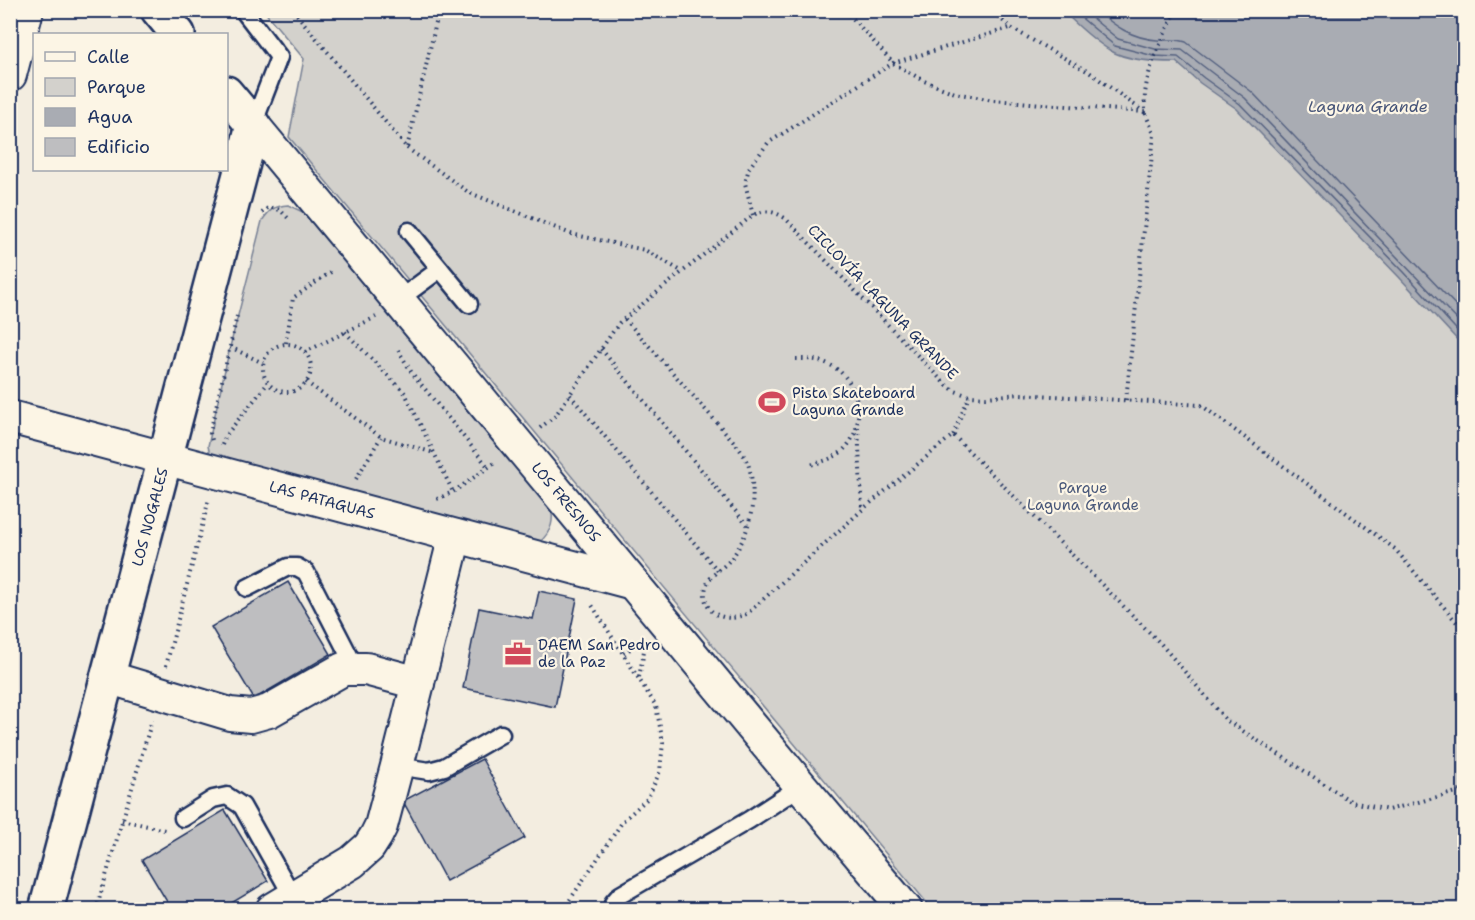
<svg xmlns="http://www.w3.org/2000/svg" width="1475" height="920" viewBox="0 0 1475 920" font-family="'Shantell Sans',sans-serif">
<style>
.green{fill:#d3d1cc;stroke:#778095;stroke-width:1.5}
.water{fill:#a9acb3;stroke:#707a91;stroke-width:1.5}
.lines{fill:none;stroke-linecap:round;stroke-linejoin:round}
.shore{stroke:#546180;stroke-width:1.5}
.building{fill:#bebec0;stroke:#1b2f5e;stroke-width:1.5}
.lane-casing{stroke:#1b2f5e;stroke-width:21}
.street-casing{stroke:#1b2f5e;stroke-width:36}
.secondary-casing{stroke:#1b2f5e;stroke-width:38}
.path{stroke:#1b2f5e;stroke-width:4;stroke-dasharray:1.5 4.5;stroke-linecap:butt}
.lane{stroke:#fcf5e5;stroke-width:16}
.street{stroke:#fcf5e5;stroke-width:32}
.secondary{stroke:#fcf5e5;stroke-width:33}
.labels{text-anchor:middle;stroke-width:4.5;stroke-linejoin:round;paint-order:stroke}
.street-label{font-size:15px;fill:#1b2f5e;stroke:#fcf5e5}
.poi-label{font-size:15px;fill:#1b2f5e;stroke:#fcf5e5;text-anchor:start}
.park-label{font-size:15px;fill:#49587a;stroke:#fcf5e5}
.water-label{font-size:16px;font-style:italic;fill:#465478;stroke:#fcf5e5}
</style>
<rect width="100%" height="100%" fill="#f3ede0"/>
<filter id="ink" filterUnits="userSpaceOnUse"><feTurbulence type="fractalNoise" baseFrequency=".0167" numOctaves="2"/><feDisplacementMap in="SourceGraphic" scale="12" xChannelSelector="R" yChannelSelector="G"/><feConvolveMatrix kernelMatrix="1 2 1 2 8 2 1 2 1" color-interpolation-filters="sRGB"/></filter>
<g filter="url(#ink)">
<!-- green -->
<g class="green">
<polygon points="264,11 1464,11 1464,909 932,909 289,137 304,59"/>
<path d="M288,205L307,214L550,503C555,520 552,531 539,543L210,455L208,446L230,347L262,221C269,210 274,206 288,205Z"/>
</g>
<!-- water -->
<path class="water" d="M1063,11H1464V347L1399,277L1237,109L1200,83L1176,62C1157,62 1126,60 1111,51C1093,40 1077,25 1063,11Z"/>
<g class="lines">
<!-- shore -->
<g class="shore">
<polyline points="1072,10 1115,46 1154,56 1178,57 1204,78 1240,104 1404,272 1464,338"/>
<polyline points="1082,10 1118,39 1155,49 1182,50 1245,98 1464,327"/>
<path d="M1096,10C1115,26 1131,38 1157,40C1167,41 1176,38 1186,42L1252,92L1464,314"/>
</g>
</g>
<!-- building -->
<g class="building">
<polygon points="288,582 331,654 254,699 211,627"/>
<polygon points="539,591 577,599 555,707 463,688 479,608 533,619"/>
<polygon points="482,759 525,838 446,881 403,801"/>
<polygon points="225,810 268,881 220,910 172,910 142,860"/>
</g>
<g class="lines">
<defs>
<g id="lane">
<polyline points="243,10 279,57 253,125"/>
<polyline points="409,231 469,304"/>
<polyline points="398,300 440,269"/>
<polyline points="247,588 288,567 297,567 306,572 356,669"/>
<polyline points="397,766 429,771 444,767 501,734"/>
<polyline points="183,818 213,799 227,796 242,806 293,897"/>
<polyline points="613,910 613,903 620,895 749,820 801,786"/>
</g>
<g id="street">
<polyline points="10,75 27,10"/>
<polyline points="253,125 801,786 906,910"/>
<polyline points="10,417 633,583"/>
<polyline points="107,677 230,714 251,716 269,711 343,669 366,669 418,683"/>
<polyline points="272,910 352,862 369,847 376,836 381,826 397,766 455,536"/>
</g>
<g id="secondary">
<polyline points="158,10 178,34"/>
<polyline points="46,910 253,125 226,93"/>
</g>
</defs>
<!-- lane casing -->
<use href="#lane" class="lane-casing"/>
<!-- street casing -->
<use href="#street" class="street-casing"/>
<!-- secondary casing -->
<use href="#secondary" class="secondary-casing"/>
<!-- path -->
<g class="path">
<polyline points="293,10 407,148 439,10"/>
<polyline points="845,10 893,63 924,81 955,93 993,100 1144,112 1089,72 1011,28 991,10"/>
<polyline points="407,148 468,192 571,234 645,250 683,272"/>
<polyline points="262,213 269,207 280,210 288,218"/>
<polyline points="753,215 745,183 749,168 768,143 893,63 1010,28"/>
<path d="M625,319L735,443C741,451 747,459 749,467C758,498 750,536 730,560C722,569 709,575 706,587C699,614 728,625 748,613L862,510L953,435L1161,644L1226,720L1352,802L1388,810L1464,790"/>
<polyline points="345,332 405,393 453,492"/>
<polyline points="286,343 293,298 334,270"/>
<circle cx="287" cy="368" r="24"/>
<polyline points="230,347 263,363"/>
<polyline points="601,349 747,525"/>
<polyline points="398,350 412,373 489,468"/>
<polyline points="305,352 376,317"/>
<path d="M796,359C807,359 818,359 828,364C862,379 869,430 840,453C830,460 821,462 810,465"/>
<polyline points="306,382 381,437 434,453"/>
<polyline points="570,395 718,571"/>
<path d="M1126,400L1154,135C1152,127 1145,116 1145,109C1142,75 1162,41 1176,10"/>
<polyline points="858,427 862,509"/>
<path d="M540,428L555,416L619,323L753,215C766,209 773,211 785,218L945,384L955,391L969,396L986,397L1020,394L1201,405L1395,549L1464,631"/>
<polyline points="953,435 969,396"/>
<polyline points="212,440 210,433 237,316"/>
<polyline points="222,445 226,435 268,383"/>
<polyline points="356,479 381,437"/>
<polyline points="437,499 453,492 496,462"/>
<polyline points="624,654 643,638"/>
<polyline points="166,666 209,499"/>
<polyline points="639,677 645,646"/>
<polyline points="122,820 165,830"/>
<polyline points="96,910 152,720"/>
<polyline points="563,910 623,821 648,798 660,771 663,743 656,706 590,602"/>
</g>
<!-- lane -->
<use href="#lane" class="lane"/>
<!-- street -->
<use href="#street" class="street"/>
<!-- secondary -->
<use href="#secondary" class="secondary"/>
</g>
</g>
<!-- icons -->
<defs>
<symbol id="stadium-bare" viewBox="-9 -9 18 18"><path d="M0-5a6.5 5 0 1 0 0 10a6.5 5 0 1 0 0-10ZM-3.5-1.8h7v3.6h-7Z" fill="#d1495b" stroke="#fcf5e5" stroke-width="2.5" paint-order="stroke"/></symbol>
<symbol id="office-bare" viewBox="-9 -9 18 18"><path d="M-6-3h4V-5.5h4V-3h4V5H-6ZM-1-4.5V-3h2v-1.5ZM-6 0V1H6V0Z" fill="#d1495b" stroke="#fcf5e5" stroke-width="2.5" paint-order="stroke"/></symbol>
</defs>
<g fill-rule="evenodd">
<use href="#stadium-bare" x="753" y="383" width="38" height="38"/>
<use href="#office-bare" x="499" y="635" width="38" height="38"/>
</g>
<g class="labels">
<!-- street labels -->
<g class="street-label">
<text transform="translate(883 302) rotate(46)" y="5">CICLOVÍA LAGUNA GRANDE</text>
<text transform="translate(322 500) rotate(15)" y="5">LAS PATAGUAS</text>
<text transform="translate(566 502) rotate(50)" y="5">LOS FRESNOS</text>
<text transform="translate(150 517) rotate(-75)" y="5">LOS NOGALES</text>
</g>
<!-- poi labels -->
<g class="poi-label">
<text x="792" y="398">Pista Skateboard<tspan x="792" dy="17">Laguna Grande</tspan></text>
<text x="538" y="650">DAEM San Pedro<tspan x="538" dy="17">de la Paz</tspan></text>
</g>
<!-- park labels -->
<g class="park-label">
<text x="1083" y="493">Parque<tspan x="1083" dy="17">Laguna Grande</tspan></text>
</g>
<!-- water labels -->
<g class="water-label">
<text x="1368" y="112">Laguna Grande</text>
</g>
</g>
<!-- margin -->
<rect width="1475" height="920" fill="none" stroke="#fcf5e5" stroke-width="36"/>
<rect x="18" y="18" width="1439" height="884" fill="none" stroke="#1b2f5e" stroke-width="2" filter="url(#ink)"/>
<!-- legend -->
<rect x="33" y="33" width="195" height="138" fill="#fcf5e5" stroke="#a2a6af" stroke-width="1.5"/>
<rect x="45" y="52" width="30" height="9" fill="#fcf5e5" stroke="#a2a6af" stroke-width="1.5"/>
<text x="87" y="63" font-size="18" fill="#1b2f5e">Calle</text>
<rect x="45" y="78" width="30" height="18" fill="#d3d1cc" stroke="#a2a6af" stroke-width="1.5"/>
<text x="87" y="93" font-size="18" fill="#1b2f5e">Parque</text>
<rect x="45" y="108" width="30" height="18" fill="#a9acb3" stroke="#a2a6af" stroke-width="1.5"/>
<text x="87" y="123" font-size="18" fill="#1b2f5e">Agua</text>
<rect x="45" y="138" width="30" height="18" fill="#bebec0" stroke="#a2a6af" stroke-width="1.5"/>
<text x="87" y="153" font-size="18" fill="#1b2f5e">Edificio</text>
</svg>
